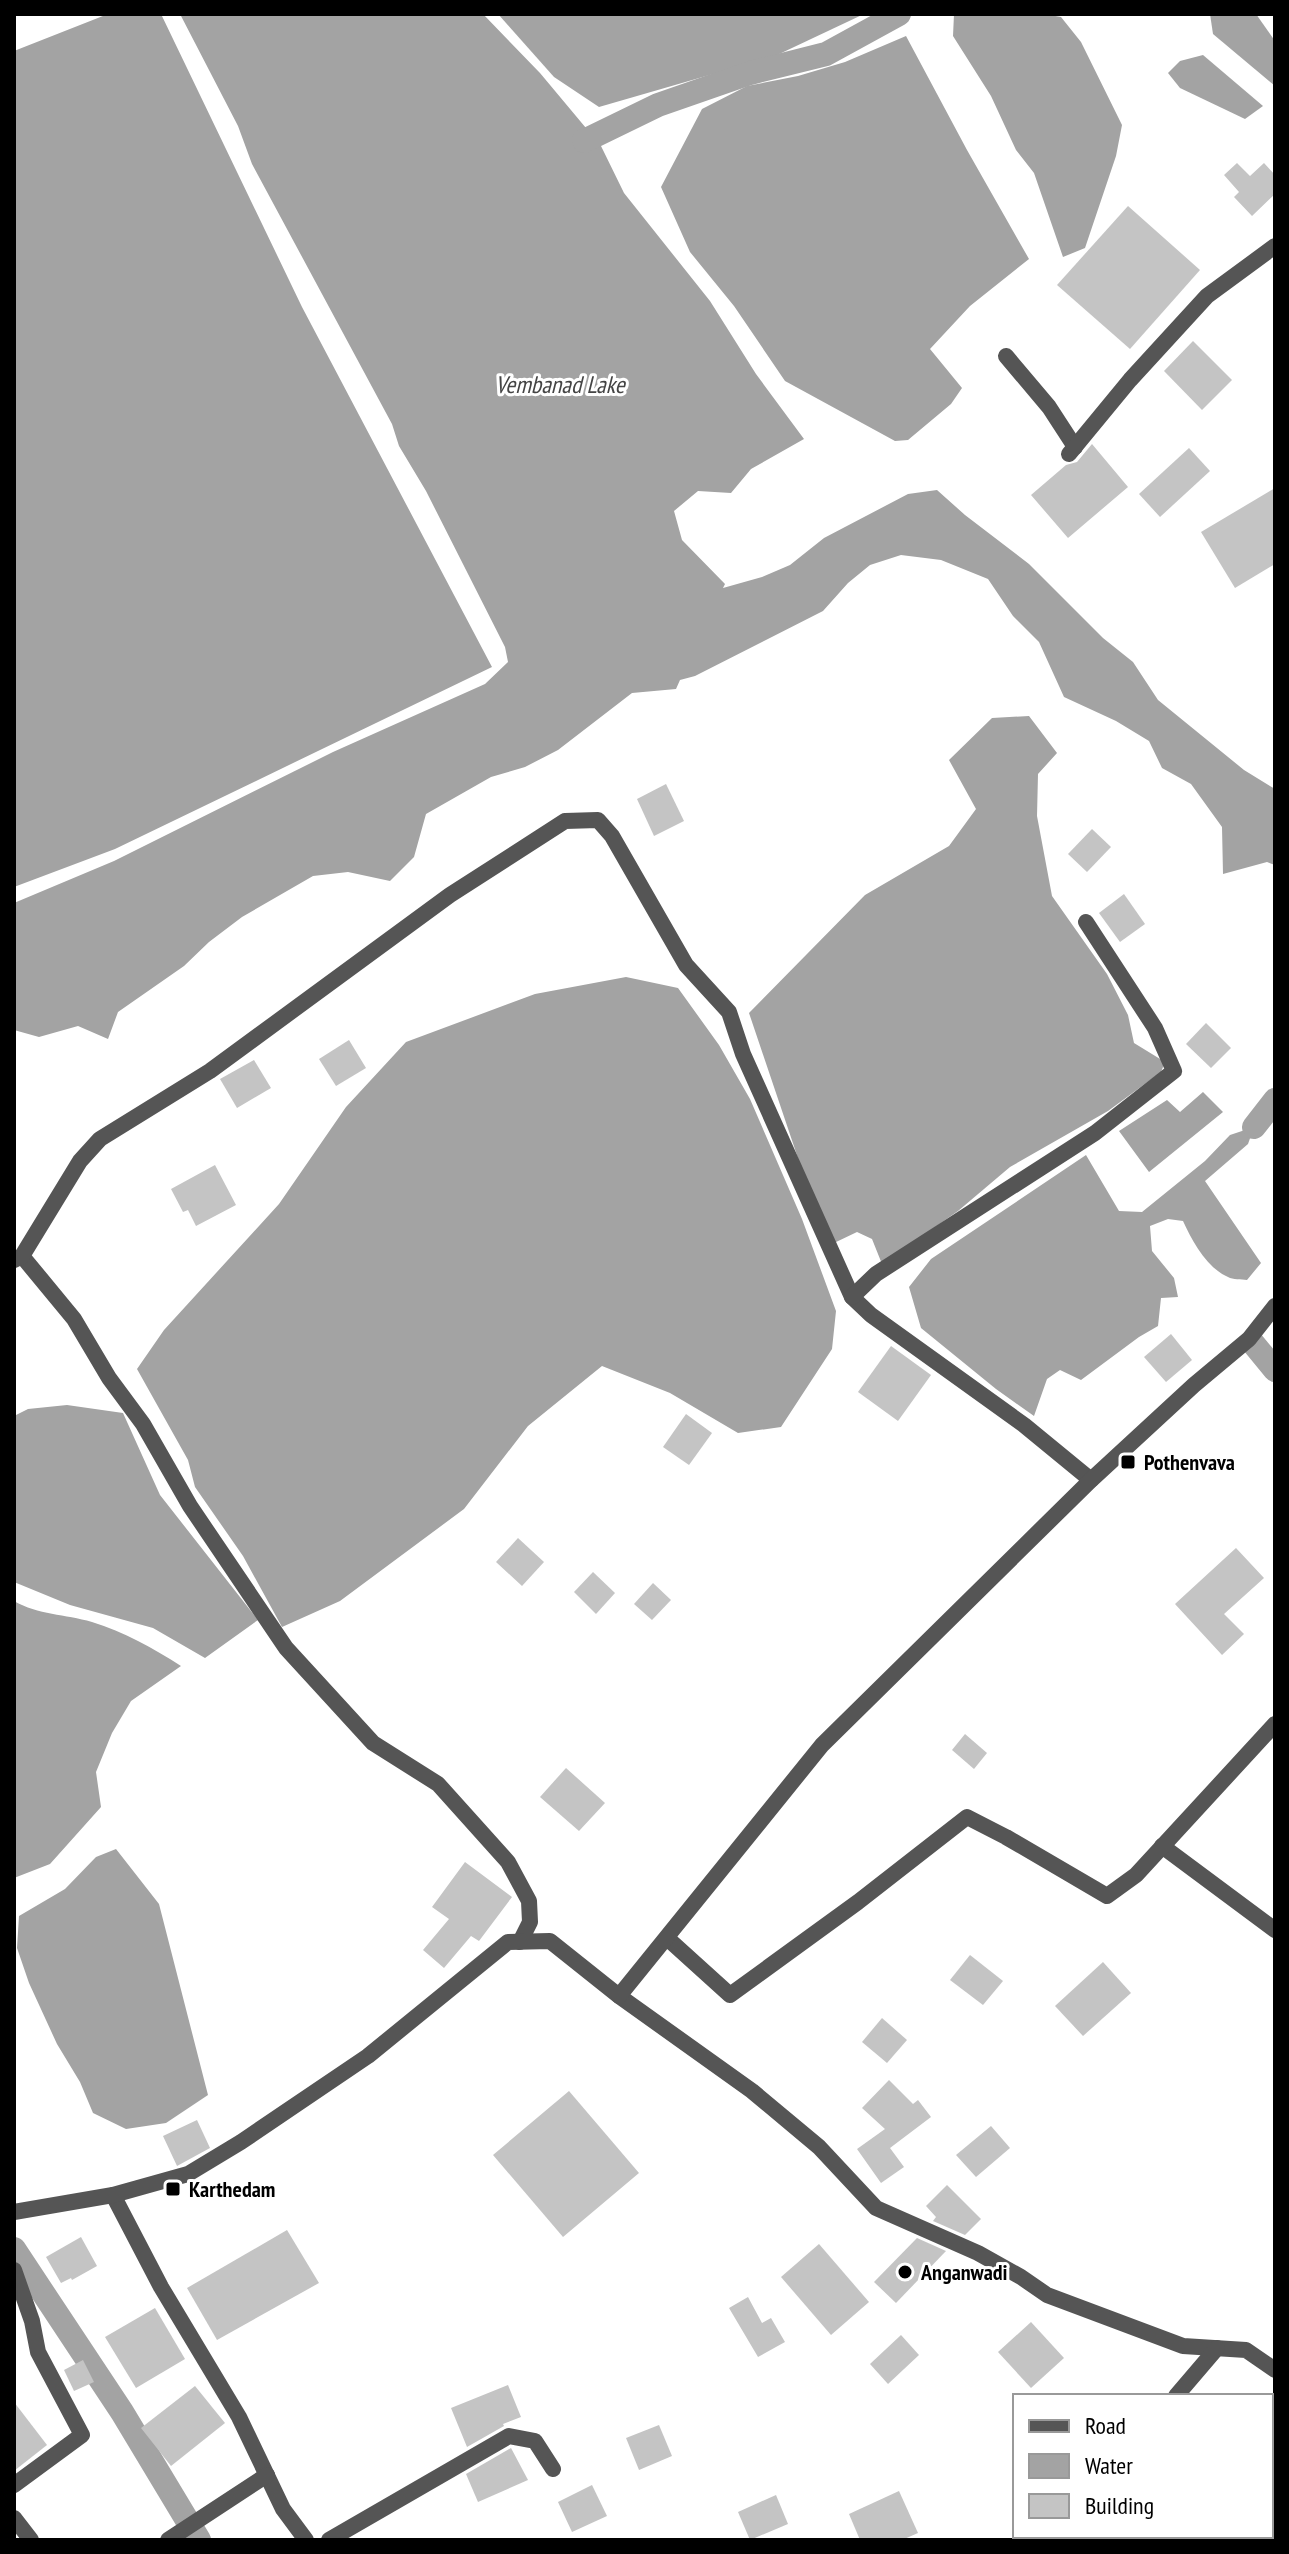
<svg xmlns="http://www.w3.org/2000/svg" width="1289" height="2554" viewBox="0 0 1289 2554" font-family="'PT Sans Narrow',sans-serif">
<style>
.water{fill:#a3a3a3}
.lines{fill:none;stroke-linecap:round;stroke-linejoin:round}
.canal{stroke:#a3a3a3;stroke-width:24}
.building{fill:#c4c4c4}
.minor{stroke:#555;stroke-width:16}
.poi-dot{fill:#000;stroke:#fff;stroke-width:3}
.labels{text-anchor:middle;stroke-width:6;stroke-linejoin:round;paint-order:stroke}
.poi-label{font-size:22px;font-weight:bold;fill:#000;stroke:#fff;text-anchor:start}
.water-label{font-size:24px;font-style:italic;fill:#444;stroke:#fff}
</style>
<rect width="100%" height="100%" fill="#fff"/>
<!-- water -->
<g class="water">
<polygon points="108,14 161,14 302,307 492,667 115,849 14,887 14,51"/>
<polygon points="180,14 483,14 540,73 601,146 624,193 710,301 756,374 804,439 751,469 731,493 698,491 674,511 682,540 725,584 723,588 762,577 790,565 824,538 908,494 937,490 965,515 1029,564 1103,638 1133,662 1158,700 1244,770 1275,789 1275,865 1267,862 1223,874 1222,827 1191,784 1162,768 1149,741 1116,721 1064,697 1039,642 1013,616 988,579 941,560 901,555 870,565 848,583 823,611 695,676 680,680 676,689 632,693 558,750 525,767 491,777 426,814 414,857 390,881 348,872 313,876 242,917 209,942 184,966 118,1012 108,1039 78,1026 39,1037 14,1030 14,903 114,861 333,752 485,684 508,662 505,647 426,491 399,446 392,424 252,164 238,126"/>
<polygon points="498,14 864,14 775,56 599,107 554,77"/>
<polygon points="954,14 1044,14 1061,17 1081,42 1122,125 1116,156 1085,248 1063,257 1034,173 1016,150 991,96 953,36"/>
<polygon points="1210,14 1256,14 1275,41 1275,86 1213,34"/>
<polygon points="906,36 967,150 1029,259 970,306 930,349 962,388 951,404 908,440 895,441 785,381 734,306 690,252 661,187 702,109 747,86 798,76 845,62"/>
<polygon points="1203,55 1263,106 1245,119 1180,88 1168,73 1180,61"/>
<polygon points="1029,716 1057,753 1038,774 1037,816 1052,896 1107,974 1128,1015 1134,1043 1165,1062 1161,1072 1108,1111 1010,1167 958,1211 882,1264 872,1239 857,1232 834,1243 802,1170 749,1013 865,895 949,846 976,809 949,760 992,718"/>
<polygon points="626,977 678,988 719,1045 750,1099 802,1219 836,1311 832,1349 781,1427 738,1433 670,1393 602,1366 528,1426 464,1509 340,1601 282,1627 243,1556 195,1487 188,1460 137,1369 164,1330 279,1204 346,1107 406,1042 535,994"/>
<polygon points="1203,1092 1223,1112 1149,1172 1119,1131 1167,1100 1180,1112"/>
<path d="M1254,1127L1248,1144L1205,1181L1261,1263L1247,1280C1241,1279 1233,1280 1228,1277C1207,1268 1192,1241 1183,1221L1168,1219L1150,1226L1152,1251L1174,1278L1178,1297L1161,1298L1158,1326L1139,1337L1081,1380L1060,1370L1047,1379L1034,1416L996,1389L921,1328L909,1287L931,1259L1086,1155L1119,1211L1142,1212L1205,1161L1230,1135Z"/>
<polygon points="67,1405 123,1413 160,1495 258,1620 205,1658 153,1628 70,1605 14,1582 14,1416 28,1409"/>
<path d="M14,1601C38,1615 65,1614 92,1622C124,1632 153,1648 181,1666L131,1701L112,1733L96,1772L101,1807L50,1864L14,1878Z"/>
<polygon points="116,1849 159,1904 208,2095 166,2123 126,2129 93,2113 80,2082 57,2044 29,1983 17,1948 19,1916 65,1889 96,1857"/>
</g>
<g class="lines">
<!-- canal -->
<g class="canal">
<polyline points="584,141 658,105 750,73 826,54 899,14"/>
<polyline points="1254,1127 1275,1100"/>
<polyline points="1252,1342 1275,1370"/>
<polyline points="14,2249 122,2412 199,2540"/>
</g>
</g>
<!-- building -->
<g class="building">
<polygon points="1237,163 1250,176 1264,163 1275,175 1275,194 1252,216 1234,197 1239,192 1224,175"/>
<polygon points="1128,206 1200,270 1130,349 1057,285"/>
<polygon points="1193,341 1232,380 1202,410 1164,371"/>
<polygon points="1092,444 1128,487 1068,538 1031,495 1066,465 1077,462"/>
<polygon points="1189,448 1210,471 1160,517 1139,494"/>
<polygon points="1275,488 1275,564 1235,588 1201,532"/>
<polygon points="666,784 684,821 654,836 637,799"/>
<polygon points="1092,829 1111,847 1087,872 1068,854"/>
<polygon points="1124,894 1145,924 1120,942 1099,913"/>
<polygon points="1206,1023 1231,1048 1211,1068 1186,1044"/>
<polygon points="349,1040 366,1068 336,1086 319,1059"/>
<polygon points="254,1060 271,1088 237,1108 220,1079"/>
<polygon points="215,1165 236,1205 196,1226 188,1210 183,1212 171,1189"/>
<polygon points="1171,1334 1192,1360 1166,1382 1144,1357"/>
<polygon points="891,1346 931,1375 898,1421 858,1392"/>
<polygon points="686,1414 712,1433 689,1465 663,1447"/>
<polygon points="518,1538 544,1562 522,1586 496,1562"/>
<polygon points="1236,1548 1264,1578 1224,1614 1244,1634 1222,1655 1175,1604"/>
<polygon points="593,1572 615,1593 596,1614 574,1592"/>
<polygon points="653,1583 671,1600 652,1620 634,1604"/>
<polygon points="965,1734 987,1753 974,1769 952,1750"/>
<polygon points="566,1768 605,1803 579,1831 540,1797"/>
<polygon points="465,1862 512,1897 479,1941 471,1936 444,1968 423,1950 449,1919 432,1907"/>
<polygon points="970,1955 1003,1981 983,2005 950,1980"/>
<polygon points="1103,1962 1131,1993 1083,2036 1055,2006"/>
<polygon points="882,2018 907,2040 887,2063 862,2042"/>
<polygon points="889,2080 913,2104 918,2100 931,2117 890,2148 904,2167 881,2183 857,2149 885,2129 862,2108"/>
<polygon points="569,2091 639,2173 563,2237 493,2155"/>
<polygon points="197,2120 210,2148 177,2166 163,2136"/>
<polygon points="991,2126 1010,2148 976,2177 956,2155"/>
<polygon points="947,2185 981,2219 965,2235 933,2221 936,2217 926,2206"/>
<polygon points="287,2230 319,2283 217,2340 187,2288"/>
<polygon points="81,2237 97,2266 72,2280 71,2278 61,2283 46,2257"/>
<polygon points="917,2238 946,2251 896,2303 874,2282"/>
<polygon points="819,2244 869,2302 831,2335 781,2277"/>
<polygon points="748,2297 762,2323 771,2318 785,2342 758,2357 729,2308"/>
<polygon points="155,2308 185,2359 136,2388 105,2337"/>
<polygon points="1031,2322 1064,2358 1031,2388 998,2352"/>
<polygon points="901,2335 919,2355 888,2384 870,2364"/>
<polygon points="83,2360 94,2382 74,2391 64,2370"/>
<polygon points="508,2385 521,2417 503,2424 504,2426 467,2447 451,2408"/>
<polygon points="195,2386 225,2423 171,2466 141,2428"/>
<polygon points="14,2402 47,2445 14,2471"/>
<polygon points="659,2425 672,2456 639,2470 626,2438"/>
<polygon points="511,2448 528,2480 478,2502 466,2474"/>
<polygon points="592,2485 607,2516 572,2532 558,2502"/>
<polygon points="899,2491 918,2533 902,2540 860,2540 849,2514"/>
<polygon points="776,2495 788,2524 750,2540 738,2512"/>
</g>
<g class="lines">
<!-- minor -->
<g class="minor">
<polyline points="1006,356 1049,407 1075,447"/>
<polyline points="1069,454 1130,380 1207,296 1275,246"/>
<polyline points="22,1256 74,1319 109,1378 143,1424 190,1506 286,1648 373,1743 438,1784 508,1862 529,1901 530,1922 520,1942"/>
<polyline points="14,1260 22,1256 80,1161 100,1139 210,1071 450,895 565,821 598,820 612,836 686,965 729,1012 743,1054 852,1297 871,1315 1024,1425 1091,1480"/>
<polyline points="852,1297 876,1274 1095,1133 1174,1071 1155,1028 1086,922"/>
<polyline points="1162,1846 1275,1930"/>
<polyline points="667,1938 730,1995 858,1902 967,1817 1006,1837 1107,1896 1136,1875 1275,1724"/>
<polyline points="619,1996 752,2091 819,2147 876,2208 978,2253 1021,2277 1047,2295 1183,2346 1246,2350 1275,2370"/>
<polyline points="113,2195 161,2287 239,2417 283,2509 306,2540"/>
<polyline points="14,2212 113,2195 188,2174 241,2142 368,2056 508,1942 550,1941 619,1996 822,1745 1091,1480 1194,1385 1249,1339 1275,1306"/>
<polyline points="14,2270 32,2321 38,2352 82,2435 14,2485"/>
<polyline points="1176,2396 1217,2348"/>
<polyline points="14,2518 31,2540"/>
<polyline points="168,2540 267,2475"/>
<polyline points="329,2540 509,2436 535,2441 553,2469"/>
<polyline points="1035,2540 1040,2536"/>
</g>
</g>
<!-- markers -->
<g class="poi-dot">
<rect x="1120" y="1454" width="16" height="16" rx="4"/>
<rect x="165" y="2181" width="16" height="16" rx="4"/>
<circle cx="905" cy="2272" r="8"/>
</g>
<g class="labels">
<!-- poi labels -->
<g class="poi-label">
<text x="1144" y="1470">Pothenvava</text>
<text x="189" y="2197">Karthedam</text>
<text x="921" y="2280">Anganwadi</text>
</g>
<!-- water labels -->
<g class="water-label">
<text x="560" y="393">Vembanad Lake</text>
</g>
</g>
<!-- border -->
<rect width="1289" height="2554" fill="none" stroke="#000000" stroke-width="32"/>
<!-- legend -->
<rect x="1013" y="2394" width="260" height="144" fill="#ffffff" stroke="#999999" stroke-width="2"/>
<rect x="1029" y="2420" width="40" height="12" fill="#555555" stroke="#999999" stroke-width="2"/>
<text x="1085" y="2434" font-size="24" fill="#000000">Road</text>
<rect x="1029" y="2454" width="40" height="24" fill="#a3a3a3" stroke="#999999" stroke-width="2"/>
<text x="1085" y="2474" font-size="24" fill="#000000">Water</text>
<rect x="1029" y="2494" width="40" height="24" fill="#c4c4c4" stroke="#999999" stroke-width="2"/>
<text x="1085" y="2514" font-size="24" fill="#000000">Building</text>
</svg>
